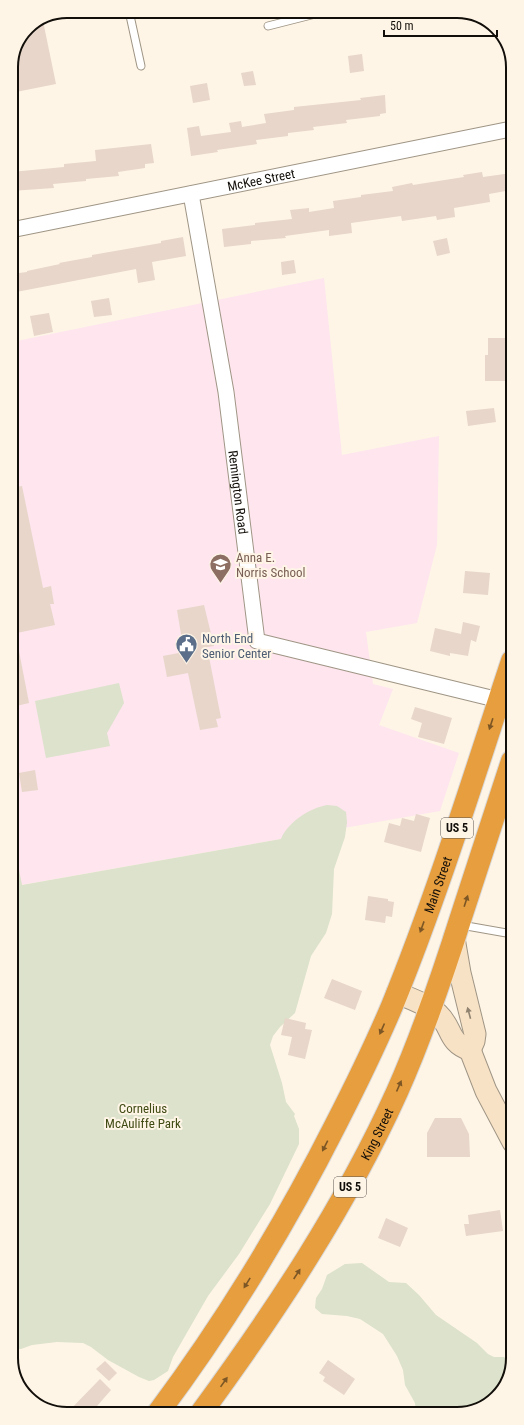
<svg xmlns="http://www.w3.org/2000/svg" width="524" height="1425" viewBox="0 0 524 1425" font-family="'Roboto Condensed',sans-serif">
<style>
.education{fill:#fee5ee}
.green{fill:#dce2cb}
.building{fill:#e7d6c9}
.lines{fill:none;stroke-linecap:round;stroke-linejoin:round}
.lane-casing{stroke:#9f9585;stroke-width:9}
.street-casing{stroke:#9f9585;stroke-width:17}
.secondary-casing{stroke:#9f9585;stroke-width:23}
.highway-casing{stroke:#d9d8d8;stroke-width:24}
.lane{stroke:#fff;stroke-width:7}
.street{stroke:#fff;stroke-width:15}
.secondary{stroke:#f8e2c5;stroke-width:21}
.highway{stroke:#e69e3f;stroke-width:22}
.oneway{fill:#7c5624}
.oneway2{fill:#908370}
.labels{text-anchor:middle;stroke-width:4;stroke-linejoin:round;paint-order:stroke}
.shield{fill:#fef5e7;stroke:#59534c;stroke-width:1}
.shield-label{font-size:12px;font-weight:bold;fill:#120e09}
.street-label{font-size:13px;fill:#120e09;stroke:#fef5e7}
.education-label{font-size:13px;fill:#785e54;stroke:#fef5e7;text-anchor:start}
.service-label{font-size:13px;fill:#4e5e75;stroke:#fef5e7;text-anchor:start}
.park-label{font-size:13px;fill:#414b14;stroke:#fef5e7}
.rim{fill:none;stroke:#120e09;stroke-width:2}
</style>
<rect width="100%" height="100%" fill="#fef5e7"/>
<!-- education -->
<polygon class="education" points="324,278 342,455 439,436 437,545 417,623 366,632 373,684 393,689 379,725 459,753 440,811 21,885 12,834 12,342"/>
<!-- green -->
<g class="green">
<polygon points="119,683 124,703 107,733 110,746 46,758 35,701"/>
<path d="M327,805L337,806L346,812L347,822L345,837L334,869L332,914L326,933L311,956L295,1013L280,1027L273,1036L270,1045L282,1083L286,1102L295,1114L294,1116L299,1129V1144L270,1204L239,1254L208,1296L173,1357L168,1371L154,1380L149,1381L139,1377L108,1360L91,1347L83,1343L57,1342L32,1345L21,1349H13L12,834L22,885L281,839C288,822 310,808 327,805Z"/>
<polygon points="362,1263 389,1282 406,1283 419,1295 436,1315 477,1343 488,1354 494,1357 504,1357 512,1362 502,1392 472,1412 416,1412 415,1403 405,1385 403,1370 397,1356 383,1334 360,1319 347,1316 322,1314 315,1308 316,1298 322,1289 327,1275 345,1264"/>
</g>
<!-- building -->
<g class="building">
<polygon points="43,21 56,84 11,93 11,63 28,27"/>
<polygon points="362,54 364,71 350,73 348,56"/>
<polygon points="253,71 256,85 244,86 241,73"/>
<polygon points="207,83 210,100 193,103 190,86"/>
<polygon points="385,95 386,113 380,114 380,116 346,120 347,123 313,127 314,130 288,133 288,136 256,140 257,144 217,150 218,152 191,156 187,128 199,126 201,136 231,132 229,123 241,121 242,127 266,123 264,114 294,110 294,107 361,100 360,98"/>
<polygon points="151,144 154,163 145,164 145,168 118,172 119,176 86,179 86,181 53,184 54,188 11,191 11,172 64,167 64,164 96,161 95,150"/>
<polygon points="482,172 483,177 511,173 511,190 489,194 490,202 454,208 455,217 437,220 436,216 402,221 401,216 351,223 352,233 329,236 329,230 285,236 286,238 251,241 251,244 224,247 222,229 255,225 255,223 292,219 290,210 309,208 309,212 334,208 333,201 361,197 361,195 393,191 392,187 412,183 413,185 464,177 463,175"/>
<polygon points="183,237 186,256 152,262 155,280 138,283 136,269 11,293 11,274 27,272 27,271 60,264 59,263 92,257 92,255 161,243 161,241"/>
<polygon points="447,238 450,253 437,256 433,241"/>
<polygon points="294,260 296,273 282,275 281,262"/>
<polygon points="109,298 112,315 94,317 91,301"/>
<polygon points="49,313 53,332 34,336 30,316"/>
<polygon points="488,338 507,338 506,355 510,355 509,381 485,381 485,355 488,355"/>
<polygon points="494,408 496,422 468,426 466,411"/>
<polygon points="22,486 43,588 51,586 54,604 50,604 55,625 12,634 12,488"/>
<polygon points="465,571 490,573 488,595 463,593"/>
<polygon points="204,605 214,646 207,647 221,718 216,719 218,727 200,730 188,673 167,677 163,656 184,652 177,610"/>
<polygon points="463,622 480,626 476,642 471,640 468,656 450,653 450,656 430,651 435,628 461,634"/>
<polygon points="12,646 18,646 29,703 12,707"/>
<polygon points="415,707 452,718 444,744 418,737 422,723 411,719"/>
<polygon points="35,770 38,790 22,792 19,773"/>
<polygon points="416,814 430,818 421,852 384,842 389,823 400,826 402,818 414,821"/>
<polygon points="368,896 388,899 388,901 394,902 392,917 386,916 385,923 365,920"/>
<polygon points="332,979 362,991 355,1010 324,998"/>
<polygon points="285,1018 306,1023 305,1029 312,1030 305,1059 288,1055 292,1037 281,1035"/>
<polygon points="435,1118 461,1118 469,1134 470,1157 427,1157 427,1133"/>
<polygon points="500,1210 503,1231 466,1236 464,1224 469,1224 468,1215"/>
<polygon points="386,1218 408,1228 400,1247 378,1238"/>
<polygon points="328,1360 355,1379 344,1395 323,1381 325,1377 319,1373"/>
<polygon points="105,1361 117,1373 109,1381 96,1369"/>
<polygon points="100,1379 111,1390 90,1414 66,1414"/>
</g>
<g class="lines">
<defs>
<g id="lane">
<polyline points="129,11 141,66"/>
<polyline points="268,26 327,11"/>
<polyline points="461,925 512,934"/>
</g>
<g id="street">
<path id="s1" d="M191,194L226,392L257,641L499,700"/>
<path id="s2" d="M11,230L511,129"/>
</g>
<g id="secondary">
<polyline points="454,938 460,973 475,1034 474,1041 470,1050"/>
<path d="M397,993C411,999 427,1004 438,1014C453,1028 447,1042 470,1050L486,1091L513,1142"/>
</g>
<g id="highway">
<path id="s3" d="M158,1413C226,1322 285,1225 336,1124C356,1085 375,1046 392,1006C438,893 474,776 512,661"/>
<path id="s4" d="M201,1413C275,1312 345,1207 397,1092C423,1034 443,974 462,914C479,863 495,812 512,761"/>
</g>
</defs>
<!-- lane casing -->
<use href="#lane" class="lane-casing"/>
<!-- street casing -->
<use href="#street" class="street-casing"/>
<!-- secondary casing -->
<use href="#secondary" class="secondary-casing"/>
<!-- highway casing -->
<use href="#highway" class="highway-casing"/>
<!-- lane -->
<use href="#lane" class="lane"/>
<!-- street -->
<use href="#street" class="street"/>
<!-- secondary -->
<use href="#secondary" class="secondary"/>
<!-- highway -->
<use href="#highway" class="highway"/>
</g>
<!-- one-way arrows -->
<defs><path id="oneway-solid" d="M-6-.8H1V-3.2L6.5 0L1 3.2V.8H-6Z"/></defs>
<g class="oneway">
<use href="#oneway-solid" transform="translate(491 724) rotate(108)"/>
<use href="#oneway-solid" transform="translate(466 901) rotate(-72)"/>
<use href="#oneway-solid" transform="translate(422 927) rotate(110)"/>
<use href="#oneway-solid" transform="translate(382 1029) rotate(114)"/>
<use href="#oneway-solid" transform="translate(399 1086) rotate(-66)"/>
<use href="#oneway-solid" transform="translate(325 1146) rotate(117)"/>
<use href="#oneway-solid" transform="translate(297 1274) rotate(-57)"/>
<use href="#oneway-solid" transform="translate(247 1283) rotate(122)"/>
<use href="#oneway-solid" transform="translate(224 1382) rotate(-55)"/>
</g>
<use class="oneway2" href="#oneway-solid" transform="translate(469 1013) rotate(-105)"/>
<!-- icons -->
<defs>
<symbol id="school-pin" viewBox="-11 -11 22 30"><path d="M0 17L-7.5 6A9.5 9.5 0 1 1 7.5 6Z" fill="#8d6e63" stroke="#fef5e7"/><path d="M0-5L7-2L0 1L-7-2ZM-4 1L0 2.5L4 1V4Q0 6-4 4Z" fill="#fff"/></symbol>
<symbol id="civic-pin" viewBox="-11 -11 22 30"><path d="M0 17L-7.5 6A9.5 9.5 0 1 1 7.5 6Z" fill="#5c6f8a" stroke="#fef5e7"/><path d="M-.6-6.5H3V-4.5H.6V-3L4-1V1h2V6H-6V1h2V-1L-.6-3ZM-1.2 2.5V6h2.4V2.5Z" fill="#fff"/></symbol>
</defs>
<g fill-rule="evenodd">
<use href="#school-pin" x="208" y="552" width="25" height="34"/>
<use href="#civic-pin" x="174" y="632" width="25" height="34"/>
</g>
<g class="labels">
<!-- shield labels -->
<g class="shield">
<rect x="441" y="818" width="32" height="20" rx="3"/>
<rect x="334" y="1177" width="32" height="20" rx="3"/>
</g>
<g class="shield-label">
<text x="457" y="832">US 5</text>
<text x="350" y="1191">US 5</text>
</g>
<!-- street labels -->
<g class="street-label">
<text dy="5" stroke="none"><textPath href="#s2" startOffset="255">McKee Street</textPath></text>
<text dy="5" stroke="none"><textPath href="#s1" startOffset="302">Remington Road</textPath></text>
<text dy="5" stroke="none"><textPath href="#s3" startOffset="600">Main Street</textPath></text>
<text dy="5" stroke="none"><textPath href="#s4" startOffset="330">King Street</textPath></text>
</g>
<!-- education labels -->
<g class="education-label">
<text x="236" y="562">Anna E.<tspan x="236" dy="15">Norris School</tspan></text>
</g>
<!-- service labels -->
<g class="service-label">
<text x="202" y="643">North End<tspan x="202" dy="15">Senior Center</tspan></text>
</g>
<!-- park labels -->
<g class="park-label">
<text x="143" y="1113">Cornelius<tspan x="143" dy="15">McAuliffe Park</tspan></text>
</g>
</g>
<!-- crop -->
<path d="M0 0H524V1425H0ZM67 18H457A49 49 0 0 1 506 67V1358A49 49 0 0 1 457 1407H67A49 49 0 0 1 18 1358V67A49 49 0 0 1 67 18Z" fill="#fef5e7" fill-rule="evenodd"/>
<path class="rim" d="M67 18H457A49 49 0 0 1 506 67V1358A49 49 0 0 1 457 1407H67A49 49 0 0 1 18 1358V67A49 49 0 0 1 67 18Z"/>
<!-- scale -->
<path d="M384 30v6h113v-6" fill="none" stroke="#120e09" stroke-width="2"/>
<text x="390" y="30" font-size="12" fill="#120e09" stroke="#fef5e7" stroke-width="3" paint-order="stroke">50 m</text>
</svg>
